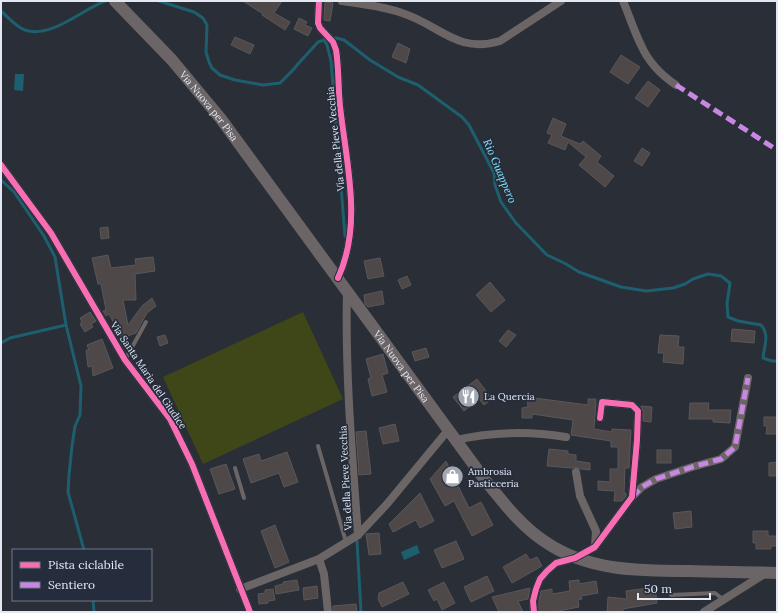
<svg xmlns="http://www.w3.org/2000/svg" width="778" height="613" viewBox="0 0 778 613" font-family="Lora,serif">
<style>
.green{fill:#3f4718}
.water{fill:#1d5f6f}
.lines{fill:none;stroke-linecap:round;stroke-linejoin:round}
.stream{stroke:#1d5f6f;stroke-width:3}
.building{fill:#4f4849;stroke:#595759}
.service{stroke:#6b6565;stroke-width:4}
.minor{stroke:#6b6565;stroke-width:8}
.primary{stroke:#6b6567;stroke-width:12}
.quiet{stroke:#c787e3;stroke-width:5;stroke-dasharray:10 5;stroke-linecap:butt}
.cycleway-casing{stroke:#252d3c;stroke-width:8}
.cycleway{stroke:#f96db3;stroke-width:6}
.labels{text-anchor:middle;stroke-width:3.5;stroke-linejoin:round;paint-order:stroke}
.street-label{font-size:10px;fill:#e3e8f2;stroke:#252d3c}
.poi-label{font-size:10px;fill:#e3e8f2;stroke:#252d3c;text-anchor:start}
.water-label{font-size:11px;font-style:italic;fill:#85e5fe;stroke:#252d3c}
</style>
<rect width="100%" height="100%" fill="#2a2e37"/>
<!-- green -->
<polygon class="green" points="303,312 343,399 203,464 163,377"/>
<!-- water -->
<g class="water">
<polygon points="15,74 24,74 23,91 14,90"/>
<polygon points="417,545 420,553 404,560 401,552"/>
</g>
<g class="lines">
<!-- stream -->
<g class="stream">
<path d="M159,1L194,12L203,18L207,25L206,52L209,62L212,68L220,75L235,80L263,85L280,83L293,70L298,64L318,42L324,40L336,38L344,40L370,60L398,77L418,85L462,117L469,125L494,173L495,185L501,202L516,223L547,255L566,264L579,272L621,287L646,291L673,288L685,284L693,279L708,274L721,276L730,283L727,304L728,317L738,321L761,325C770,335 764,346 763,358L772,361H777"/>
<path d="M1,11C8,17 16,27 25,30C51,39 81,10 105,1"/>
<polyline points="324,40 327,45 331,61 345,236"/>
<polyline points="1,180 14,192 44,236 55,257 66,325 81,386 80,415 75,426 72,446 69,475 68,492 84,550"/>
<polyline points="1,343 10,338 66,325"/>
<polyline points="357,541 361,612"/>
<polyline points="93,600 94,612"/>
</g>
</g>
<!-- building -->
<g class="building">
<polygon points="243,1 282,1 274,13 290,22 285,30 262,15 263,14"/>
<polygon points="325,2 333,3 330,21 324,20"/>
<polygon points="299,18 307,22 305,25 312,28 308,36 294,29"/>
<polygon points="235,37 254,45 250,54 231,45"/>
<polygon points="398,43 410,49 406,63 392,57"/>
<polygon points="621,55 640,67 628,84 610,72"/>
<polygon points="648,81 660,90 648,107 635,98"/>
<polygon points="553,118 566,124 561,136 580,144 583,141 601,156 597,162 614,176 605,187 579,165 586,157 568,142 565,150 548,143 552,135 547,133"/>
<polygon points="642,148 650,153 642,166 634,161"/>
<polygon points="108,227 109,238 101,239 100,228"/>
<polygon points="108,255 111,268 136,265 135,259 153,257 155,271 135,274 136,300 123,300 128,325 142,306 152,298 156,306 147,313 136,333 119,339 121,336 109,314 106,316 103,311 106,310 101,284 98,284 92,258"/>
<polygon points="380,258 384,276 368,279 364,261"/>
<polygon points="407,276 411,285 402,289 398,280"/>
<polygon points="490,282 505,300 491,312 476,295"/>
<polygon points="382,291 384,304 368,307 365,304 364,295"/>
<polygon points="90,312 96,321 91,324 93,327 85,332 80,324 82,322 80,318"/>
<polygon points="732,329 755,331 754,343 731,341"/>
<polygon points="508,330 516,335 506,347 499,341"/>
<polygon points="165,335 168,343 160,346 157,337"/>
<polygon points="660,335 679,336 678,347 684,347 683,364 663,362 664,353 658,353"/>
<polygon points="102,339 113,368 93,376 92,366 88,367 86,350 89,350 87,345"/>
<polygon points="426,348 429,357 415,361 412,352"/>
<polygon points="383,354 388,373 382,375 387,392 372,396 368,379 371,378 366,359"/>
<polygon points="477,379 492,399 484,405 479,399 464,411 453,397"/>
<polygon points="527,397 588,405 588,399 596,399 594,429 612,432 612,429 631,430 629,468 625,468 624,493 626,493 626,496 622,501 614,501 615,491 598,490 598,481 610,482 610,469 618,469 618,447 611,447 611,441 571,435 573,420 532,414 532,418 522,418 522,408 528,407"/>
<polygon points="690,403 709,403 708,410 731,410 730,423 713,422 713,419 689,419"/>
<polygon points="641,406 652,407 651,422 643,421 643,411"/>
<polygon points="764,417 777,417 777,434 766,434 767,426 764,426"/>
<polygon points="395,424 399,441 383,444 379,428"/>
<polygon points="366,431 371,474 359,475 356,432"/>
<polygon points="549,449 568,451 568,454 576,455 576,461 590,463 590,470 581,469 575,467 572,468 547,466"/>
<rect x="657" y="450" width="14" height="13"/>
<polygon points="287,452 298,482 284,487 279,473 251,483 243,459 259,454 261,461"/>
<polygon points="446,461 469,508 481,502 493,525 472,536 454,501 445,506 430,479"/>
<polygon points="777,462 777,476 769,476 769,463"/>
<polygon points="226,464 235,489 219,494 210,469"/>
<polygon points="420,493 434,521 420,528 416,520 393,532 389,524"/>
<polygon points="691,511 692,527 675,529 673,513"/>
<polygon points="275,525 289,562 275,568 261,531"/>
<polygon points="753,531 768,531 768,536 777,536 777,546 771,546 771,549 756,549 756,543 753,543"/>
<polygon points="379,533 381,554 369,555 366,534"/>
<polygon points="456,541 464,559 442,568 434,550"/>
<polygon points="526,554 530,560 537,557 542,566 512,583 503,567"/>
<polygon points="487,576 494,591 471,602 464,587"/>
<polygon points="297,580 299,590 276,594 275,586 283,584 283,582"/>
<polygon points="579,580 579,584 596,581 598,593 581,596 582,599 578,600 579,607 554,612 539,612 539,601 541,591 552,589 552,594 570,591 569,581"/>
<polygon points="403,582 409,594 382,607 378,599 379,593"/>
<polygon points="444,582 455,603 442,610 437,599 434,601 428,590"/>
<polygon points="317,586 318,598 304,600 303,588"/>
<polygon points="655,587 657,603 623,609 623,612 607,612 608,597 627,599 626,591"/>
<polygon points="530,588 528,599 518,601 523,612 499,612 492,597"/>
<polygon points="273,589 275,600 268,601 268,603 259,604 258,594 265,593 265,590"/>
<polygon points="356,604 357,612 333,612 333,606"/>
</g>
<g class="lines">
<!-- service -->
<g class="service">
<polyline points="125,360 146,322"/>
<polyline points="318,446 346,542"/>
<polyline points="235,468 244,498"/>
<polyline points="671,595 715,593 724,600"/>
</g>
<!-- minor -->
<g class="minor">
<path d="M319,1L318,23L320,28L333,42L336,50C339,69 338,87 340,106C346,162 363,224 338,278"/>
<path d="M342,1C362,4 383,6 402,13C440,25 457,54 500,41L561,1"/>
<path d="M623,1C629,15 634,31 641,45C648,61 661,75 676,85"/>
<polyline points="1,165 51,233 125,360 170,419 192,464 250,612"/>
<path d="M347,291C345,372 352,454 358,535"/>
<path d="M456,440C492,432 529,431 566,437"/>
<polyline points="576,472 580,496 596,531 595,546"/>
<polyline points="632,497 642,487 656,479 692,467 721,459 735,447 748,378"/>
<polyline points="319,559 324,574 328,612"/>
<polyline points="240,589 319,559 358,535 387,504 449,429"/>
<polyline points="534,612 533,601 536,589 540,579 547,571 556,563 575,558 595,547 632,497 637,440 638,411 632,405 602,402 600,418"/>
<polyline points="704,612 766,573"/>
</g>
<!-- primary -->
<path class="primary" id="s1" d="M115,1L172,60L221,119L485,480C503,502 520,525 544,541C587,571 638,571 689,571C718,572 748,572 777,573"/>
<!-- quiet -->
<g class="quiet">
<polyline points="676,85 777,150"/>
<polyline points="632,497 642,487 656,479 692,467 721,459 735,447 748,378"/>
</g>
<defs>
<g id="cycleway">
<path d="M319,1L318,23L320,28L333,42L336,50C339,69 338,87 340,106C346,162 363,224 338,278"/>
<polyline points="1,165 51,233 125,360 170,419 192,464 250,612"/>
<polyline points="534,612 533,601 536,589 540,579 547,571 556,563 575,558 595,547 632,497 637,440 638,411 632,405 602,402 600,418"/>
</g>
</defs>
<!-- cycleway casing -->
<use href="#cycleway" class="cycleway-casing"/>
<!-- cycleway -->
<use href="#cycleway" class="cycleway"/>
</g>
<!-- icons -->
<defs>
<symbol id="restaurant-disc" viewBox="-11 -11 22 22"><circle r="9.5" fill="#a2a7b1" stroke="#252d3c"/><path d="M-5-6h1v4h1v-4h1v4h1v-4h1v5L-1.5 .5V6h-2V.5L-5-1ZM5-6V6H3V1.5H1.5Q1.5-4 5-6Z" fill="#fff"/></symbol>
<symbol id="shop-disc" viewBox="-11 -11 22 22"><circle r="9.5" fill="#a2a7b1" stroke="#252d3c"/><path d="M-5-2.5h2.3a2.7 3.5 0 0 1 5.4 0H5L5.5 6h-11ZM-1.5-2.5h3a1.5 2.3 0 0 0-3 0Z" fill="#fff"/></symbol>
</defs>
<g fill-rule="evenodd">
<use href="#restaurant-disc" x="456" y="384" width="25" height="25"/>
<use href="#shop-disc" x="440" y="464" width="25" height="25"/>
</g>
<g class="labels">
<!-- street labels -->
<g class="street-label">
<text dy="4" stroke="none"><textPath href="#s1" startOffset="141">Via Nuova per Pisa</textPath></text>
<text transform="translate(335 139) rotate(-96)" y="4">Via della Pieve Vecchia</text>
<text dy="4" stroke="none"><textPath href="#s1" startOffset="465">Via Nuova per Pisa</textPath></text>
<text transform="translate(149 375) rotate(56)" y="4">Via Santa Maria del Giudice</text>
<text transform="translate(345 478) rotate(-93)" y="4">Via della Pieve Vecchia</text>
</g>
<!-- poi labels -->
<g class="poi-label">
<text x="484" y="400">La Quercia</text>
<text x="468" y="475">Ambrosia<tspan x="468" dy="12">Pasticceria</tspan></text>
</g>
<!-- water labels -->
<g class="water-label">
<text transform="translate(500 171) rotate(67)" y="4">Rio Guappero</text>
</g>
</g>
<!-- border -->
<rect width="778" height="613" fill="none" stroke="#e3e8f2" stroke-width="4"/>
<!-- legend -->
<rect x="12" y="549" width="140" height="52" fill="#252d3c" stroke="#717885"/>
<rect x="20" y="562" width="20" height="6" fill="#f96db3" stroke="#717885"/>
<text x="48" y="569" font-size="12" fill="#e3e8f2">Pista ciclabile</text>
<rect x="20" y="582" width="20" height="6" fill="#c787e3" stroke="#717885"/>
<text x="48" y="589" font-size="12" fill="#e3e8f2">Sentiero</text>
<!-- scale -->
<path d="M638 593v6h72v-6" fill="none" stroke="#e3e8f2" stroke-width="2"/>
<text x="644" y="593" font-size="12" fill="#e3e8f2" stroke="#252d3c" stroke-width="3" paint-order="stroke">50 m</text>
</svg>
